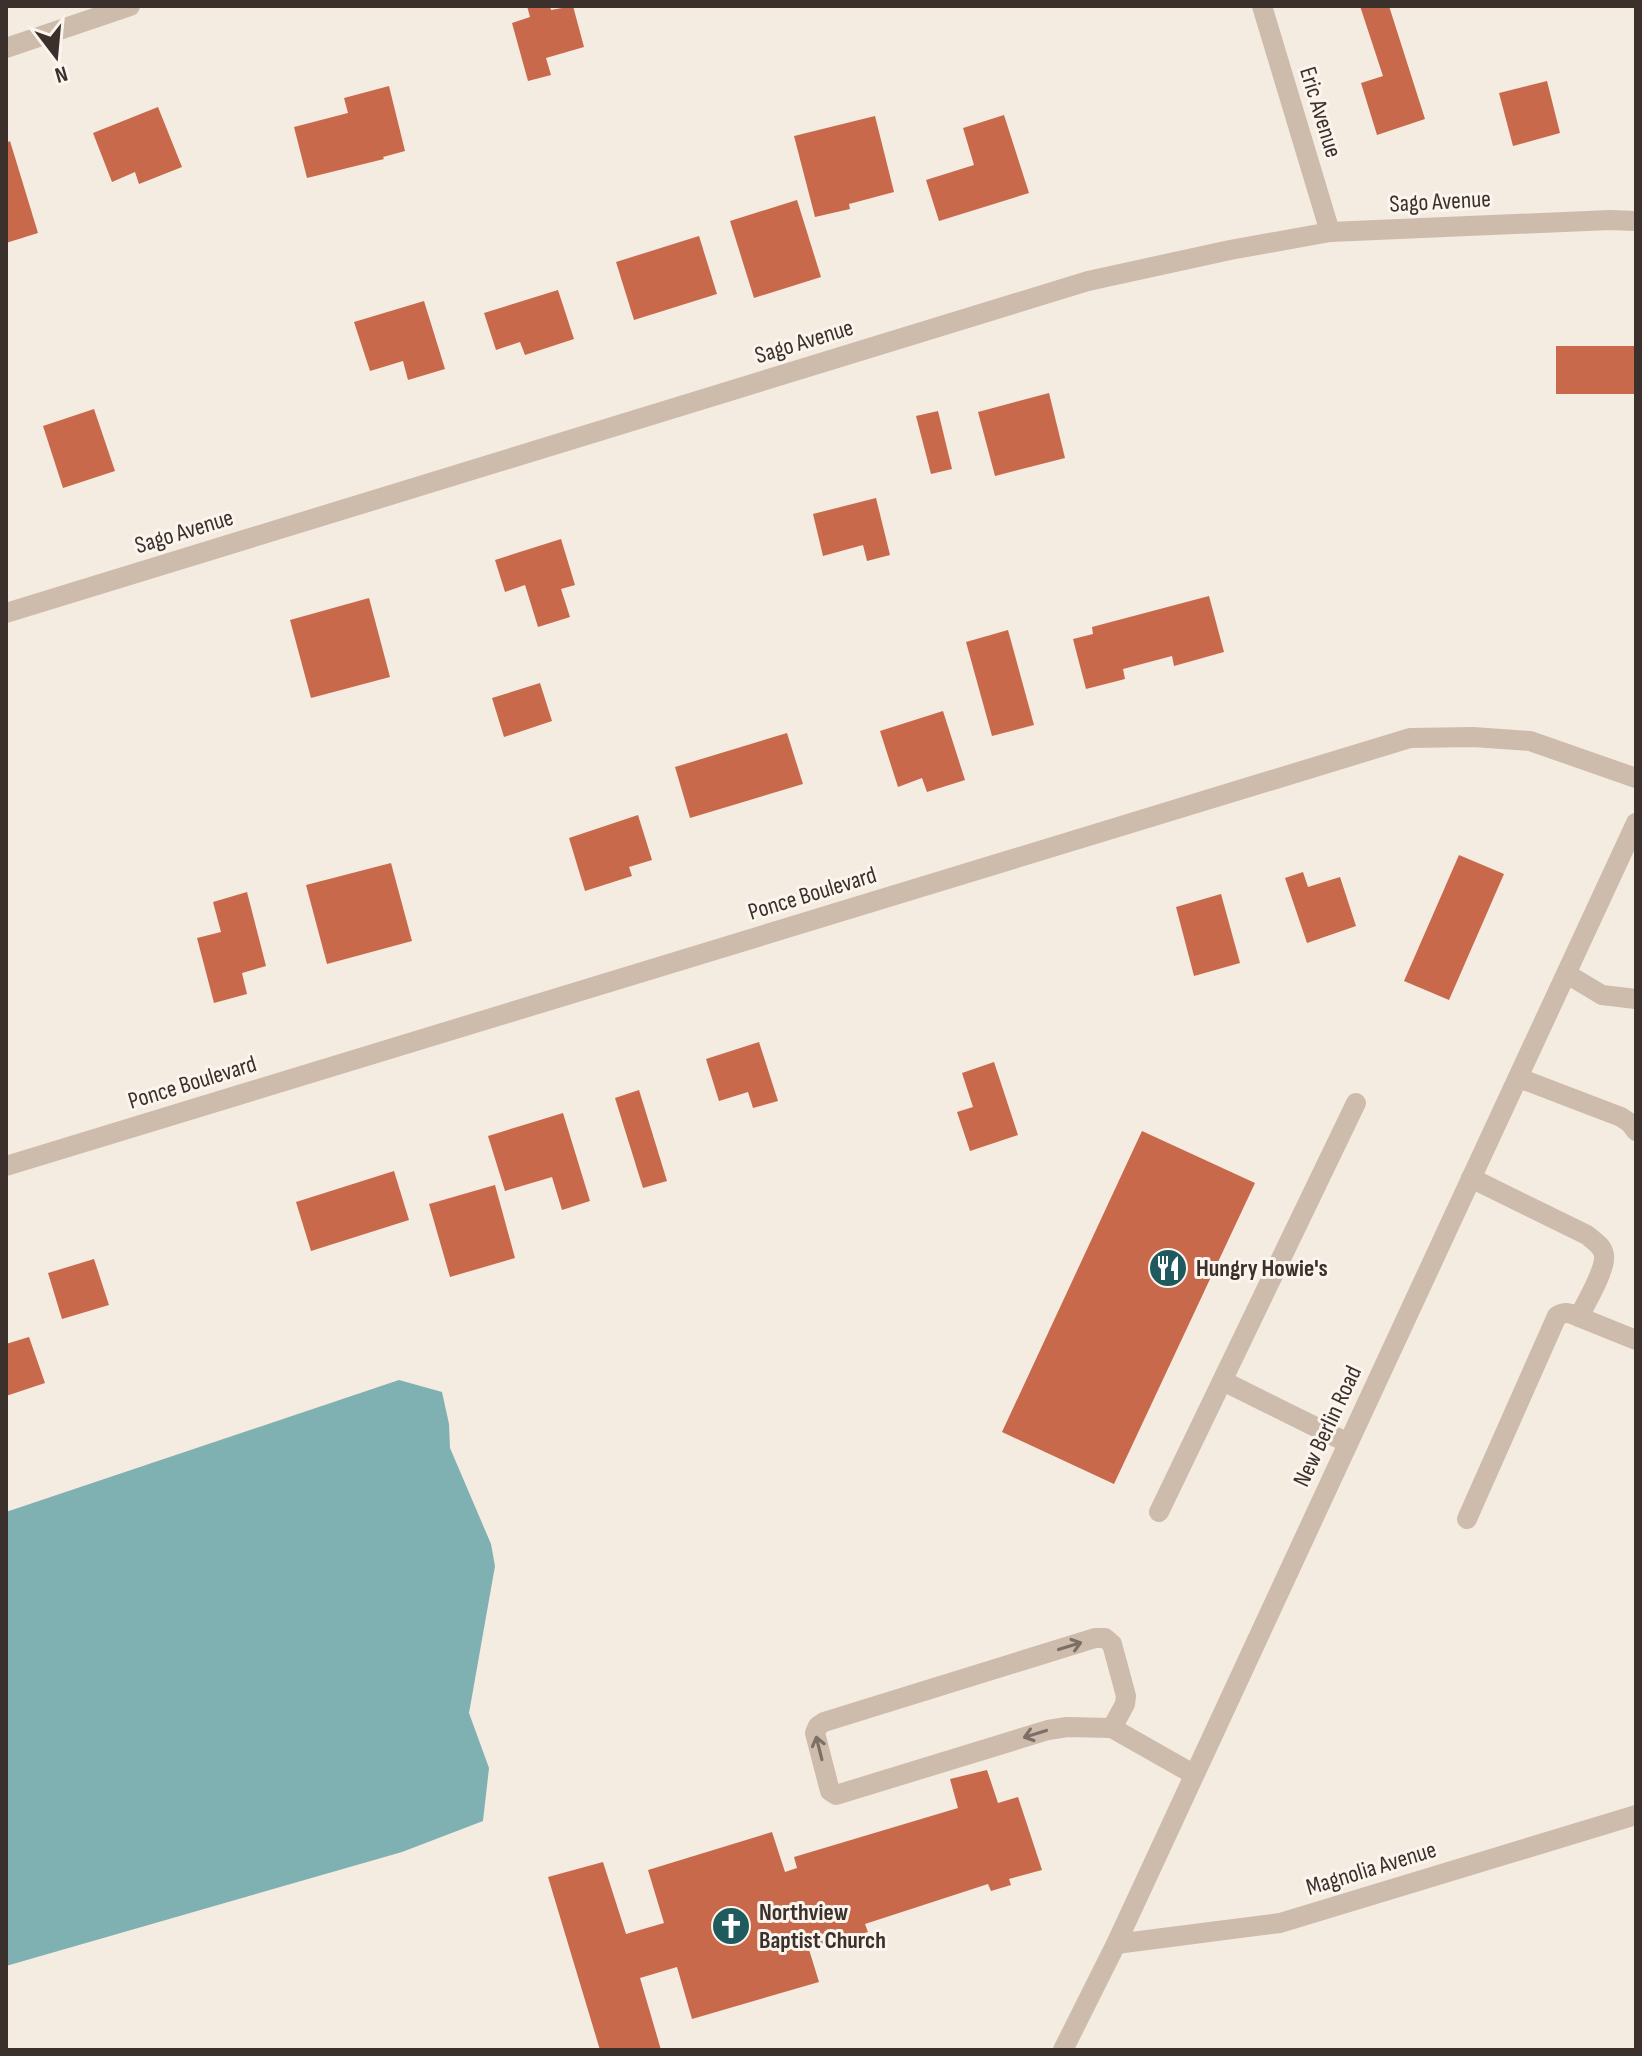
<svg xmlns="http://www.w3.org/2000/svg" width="1642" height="2056" viewBox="0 0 1642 2056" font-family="'Sofia Sans Condensed',sans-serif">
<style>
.water{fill:#7fb0b2}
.building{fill:#c8694b}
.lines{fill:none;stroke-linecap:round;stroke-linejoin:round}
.minor{stroke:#cdbbac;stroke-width:20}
.oneway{stroke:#7d6f65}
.labels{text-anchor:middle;stroke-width:6;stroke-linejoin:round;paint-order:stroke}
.street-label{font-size:24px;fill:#3b302b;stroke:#fbf5ee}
.poi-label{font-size:24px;font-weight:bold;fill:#3b302b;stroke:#fbf5ee;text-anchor:start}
</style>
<rect width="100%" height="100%" fill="#f4ebe1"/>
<!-- water -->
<polygon class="water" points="399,1380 442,1392 449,1424 450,1448 491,1544 495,1566 469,1713 489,1768 483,1821 402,1852 6,1966 6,1512"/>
<!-- building -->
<g class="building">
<polygon points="527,6 550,6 551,10 573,6 584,47 546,58 551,75 528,81 512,23 530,17"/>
<polygon points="1360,6 1389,6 1425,119 1377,135 1361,83 1383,76"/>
<polygon points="1547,81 1560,133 1513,146 1499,93"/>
<polygon points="389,86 405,151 383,157 384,159 307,178 294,127 348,113 344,98"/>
<polygon points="158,107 182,167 139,184 135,172 112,182 93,133"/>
<polygon points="1004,115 1029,193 939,221 926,180 974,165 963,128"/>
<polygon points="875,116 894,192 849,204 850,209 815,217 794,136"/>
<polygon points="10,141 38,233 6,243 6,143"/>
<polygon points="797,200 821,277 754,298 730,221"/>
<polygon points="699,236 717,294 634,320 616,262"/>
<polygon points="558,290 574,339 525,355 520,342 496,350 484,313"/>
<polygon points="424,301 445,369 408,380 403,361 370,371 354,322"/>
<rect x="1556" y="346" width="80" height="48"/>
<polygon points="1049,393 1065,458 995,476 978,412"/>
<polygon points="94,409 115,471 63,488 43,426"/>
<polygon points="938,411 952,469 931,474 916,416"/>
<polygon points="876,498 890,555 867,561 863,545 823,556 813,514"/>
<polygon points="561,539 575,585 561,589 570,617 538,627 525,585 505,592 495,560"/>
<polygon points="1209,596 1224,652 1174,666 1172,656 1123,669 1125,679 1086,689 1073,639 1093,634 1092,627"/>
<polygon points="369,598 390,677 311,698 290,620"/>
<polygon points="1008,630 1034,725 992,736 966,642"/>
<polygon points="540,683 552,721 504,737 492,698"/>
<polygon points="943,711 965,780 927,792 922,778 898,787 880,731"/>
<polygon points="787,733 803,784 690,818 675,767"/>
<polygon points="638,815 652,860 629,867 632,876 585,891 569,838"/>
<polygon points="1459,855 1504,874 1449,1000 1404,981"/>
<polygon points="391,863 412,941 327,964 306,885"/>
<polygon points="1303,872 1308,887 1340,877 1356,926 1307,943 1285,878"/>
<polygon points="247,892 266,966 242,973 247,994 214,1003 197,938 221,932 213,902"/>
<polygon points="1221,894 1240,963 1194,976 1176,907"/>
<polygon points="759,1042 778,1101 753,1108 748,1092 719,1101 706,1059"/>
<polygon points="994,1062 1018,1135 970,1151 957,1112 973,1107 962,1073"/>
<polygon points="639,1090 667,1181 643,1188 615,1098"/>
<polygon points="563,1113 590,1201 562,1210 552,1177 505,1191 488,1136"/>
<polygon points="1142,1131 1255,1183 1114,1484 1002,1432"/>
<polygon points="394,1171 409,1220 311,1251 296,1202"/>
<polygon points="495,1185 515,1258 450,1277 429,1204"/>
<polygon points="94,1259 109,1305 62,1319 48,1273"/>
<polygon points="29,1337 45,1383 6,1396 6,1344"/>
<polygon points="987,1770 998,1803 1018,1797 1042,1870 1009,1879 1011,1885 991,1891 988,1884 865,1924 868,1932 822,1945 819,1940 807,1943 819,1982 692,2019 677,1967 640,1978 661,2050 600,2050 548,1877 603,1862 626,1934 664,1923 648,1870 772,1832 785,1872 797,1868 794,1857 958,1808 950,1779"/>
</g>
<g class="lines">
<!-- minor -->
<g class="minor">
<polyline points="1262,6 1330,232"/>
<polyline points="6,48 130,6"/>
<polyline points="6,613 1088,281 1230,250 1330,232 1610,220 1636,221"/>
<polyline points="1567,974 1602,995 1636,999"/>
<polyline points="1519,1078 1621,1117 1630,1123 1636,1131"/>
<polyline points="6,1166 1410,738 1473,737 1530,741 1636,778"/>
<path d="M1471,1178L1587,1235C1594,1241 1603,1246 1604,1255C1606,1270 1586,1302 1579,1317L1636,1340"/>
<polyline points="1223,1381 1348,1443"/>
<polyline points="1159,1512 1356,1103"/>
<path d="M1467,1519L1557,1316C1566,1311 1570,1313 1579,1317"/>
<polyline points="1112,1728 1125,1704 1126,1696 1112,1644 1105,1638 1095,1638 824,1722 818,1726 815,1733 830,1791 836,1795 1048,1730 1067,1727 1112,1728 1193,1774"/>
<polyline points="1116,1944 1280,1923 1636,1815"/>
<polyline points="1063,2050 1116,1944 1636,823"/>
</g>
</g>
<!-- one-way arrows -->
<defs><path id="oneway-shaft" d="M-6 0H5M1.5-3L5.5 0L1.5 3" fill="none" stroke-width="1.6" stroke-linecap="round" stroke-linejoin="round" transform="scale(2)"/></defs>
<g class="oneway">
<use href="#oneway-shaft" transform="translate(1070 1646) rotate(-17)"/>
<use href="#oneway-shaft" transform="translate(1035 1734) rotate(163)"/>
<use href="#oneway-shaft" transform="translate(819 1748) rotate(-104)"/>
</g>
<!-- icons -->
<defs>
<symbol id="restaurant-disc" viewBox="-11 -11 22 22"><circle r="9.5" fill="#1f5a5e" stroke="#fbf5ee"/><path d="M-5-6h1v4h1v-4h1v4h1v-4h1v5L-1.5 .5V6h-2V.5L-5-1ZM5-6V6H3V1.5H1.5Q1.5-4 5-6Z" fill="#fff"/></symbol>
<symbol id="church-disc" viewBox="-11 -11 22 22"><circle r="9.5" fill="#1f5a5e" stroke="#fbf5ee"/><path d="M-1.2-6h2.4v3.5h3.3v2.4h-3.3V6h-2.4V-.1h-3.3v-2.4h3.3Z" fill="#fff"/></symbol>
</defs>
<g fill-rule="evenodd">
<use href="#restaurant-disc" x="1146" y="1246" width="44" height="44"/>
<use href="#church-disc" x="709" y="1904" width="44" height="44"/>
</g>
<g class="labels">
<!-- street labels -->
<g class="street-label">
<text transform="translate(1321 112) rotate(73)" y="8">Eric Avenue</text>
<text transform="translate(1440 201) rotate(-3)" y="8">Sago Avenue</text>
<text transform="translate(804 341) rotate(-17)" y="8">Sago Avenue</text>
<text transform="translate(184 531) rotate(-17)" y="8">Sago Avenue</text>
<text transform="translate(812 893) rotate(-17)" y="8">Ponce Boulevard</text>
<text transform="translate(192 1082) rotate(-17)" y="8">Ponce Boulevard</text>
<text transform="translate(1327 1426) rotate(-65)" y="8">New Berlin Road</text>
<text transform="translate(1371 1868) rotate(-17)" y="8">Magnolia Avenue</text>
</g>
<!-- poi labels -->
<g class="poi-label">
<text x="1196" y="1276">Hungry Howie's</text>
<text x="759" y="1920">Northview<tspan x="759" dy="28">Baptist Church</tspan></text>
</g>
</g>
<!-- border -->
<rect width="1642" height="2056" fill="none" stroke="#3b302b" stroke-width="16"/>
<!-- north arrow -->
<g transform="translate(56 56) rotate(164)" stroke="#fbf5ee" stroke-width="6" paint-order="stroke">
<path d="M0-6L14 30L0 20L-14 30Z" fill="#3b302b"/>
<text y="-12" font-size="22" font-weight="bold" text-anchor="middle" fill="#3b302b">N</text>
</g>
</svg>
